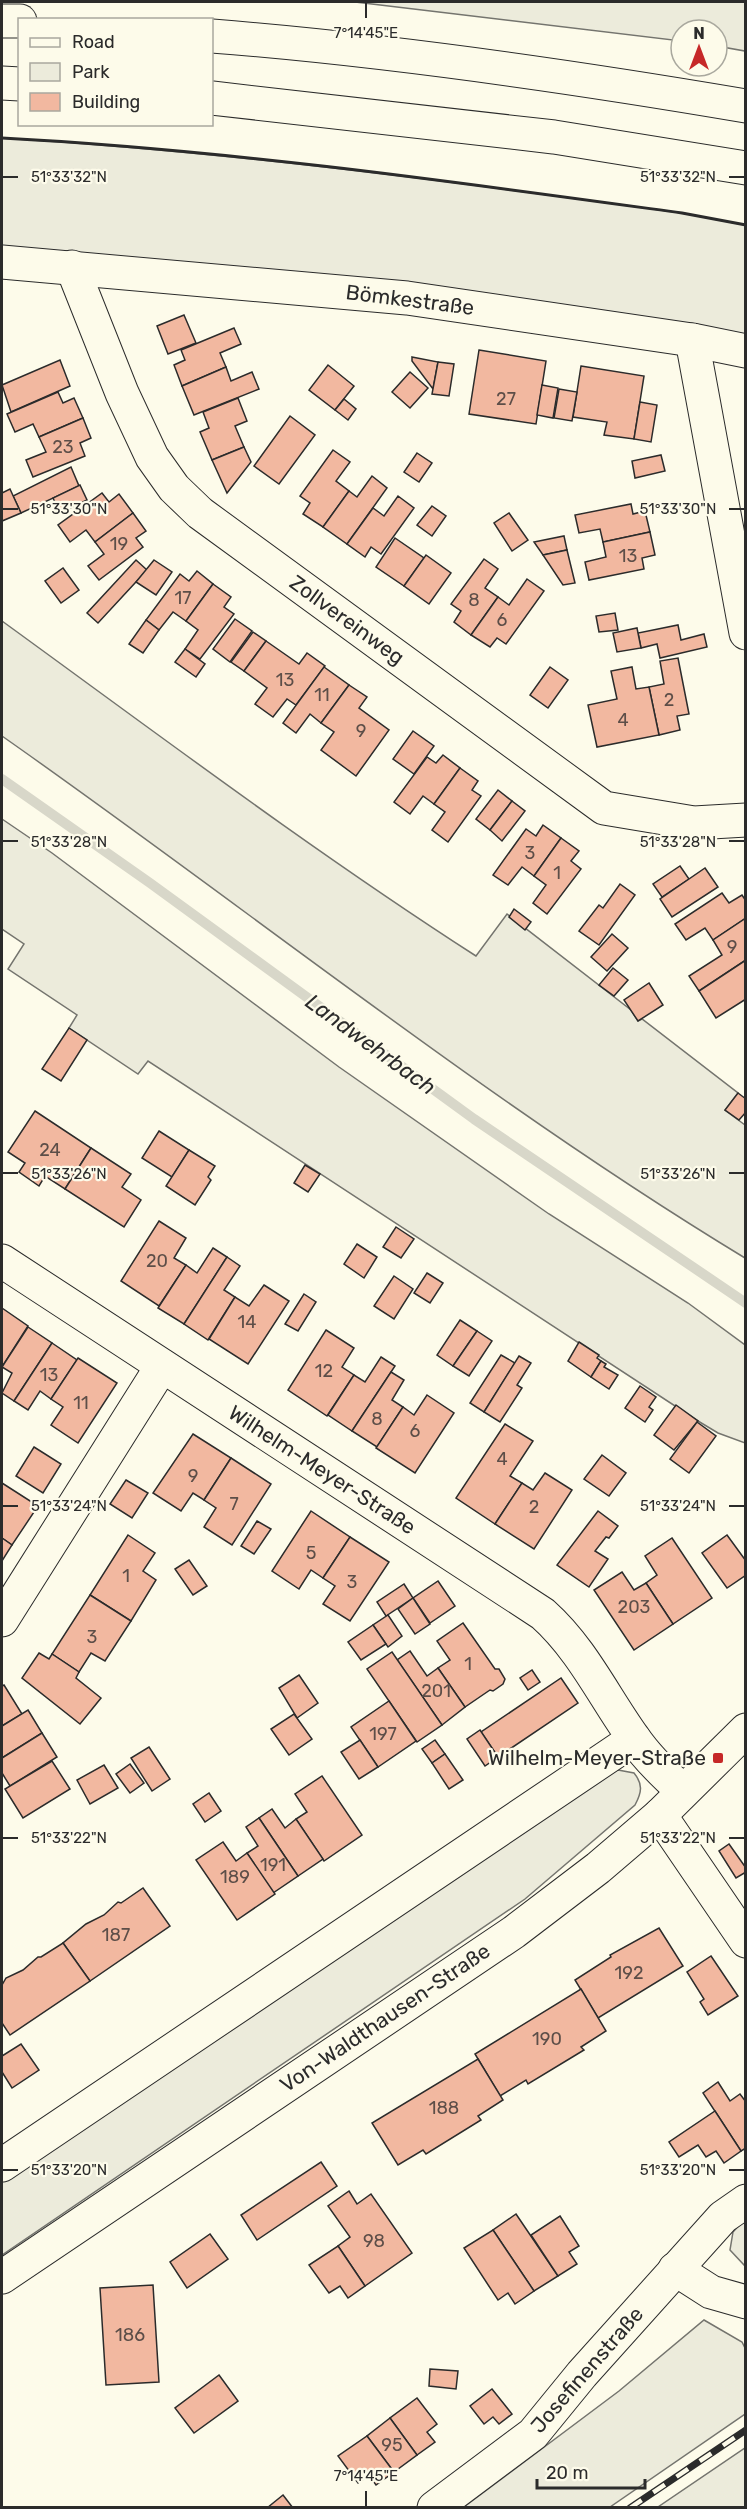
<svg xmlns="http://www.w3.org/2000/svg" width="747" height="2509" viewBox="0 0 747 2509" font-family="Rubik,sans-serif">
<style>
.green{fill:#ecebdb;stroke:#74746e;stroke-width:1.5}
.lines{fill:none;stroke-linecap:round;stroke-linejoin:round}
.stream{stroke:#d8d7c9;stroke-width:10}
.building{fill:#f2b8a0;stroke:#2b2b2b;stroke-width:1.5}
.minor-casing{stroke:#2b2b2b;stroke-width:35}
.highway-casing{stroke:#2b2b2b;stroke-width:35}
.minor{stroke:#fdfbea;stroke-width:33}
.highway{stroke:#fdfbea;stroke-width:33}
.rail-casing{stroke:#2b2b2b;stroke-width:7}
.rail{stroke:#fdfbea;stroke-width:4.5;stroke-dasharray:14;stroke-linecap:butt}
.wall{stroke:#2b2b2b;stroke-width:3}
.ticks{fill:none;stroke:#2b2b2b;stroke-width:2}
.poi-dot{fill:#c62828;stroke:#fdfbea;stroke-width:2}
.labels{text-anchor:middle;stroke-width:4.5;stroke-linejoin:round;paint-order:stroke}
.number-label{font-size:18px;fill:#5d4e48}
.street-label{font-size:21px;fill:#2b2b2b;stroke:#fdfbea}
.poi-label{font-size:21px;fill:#2b2b2b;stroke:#fdfbea;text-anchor:end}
.water-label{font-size:22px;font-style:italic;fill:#2b2b2b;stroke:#fdfbea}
.ticks-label{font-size:15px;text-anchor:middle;fill:#2b2b2b;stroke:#fdfbea;stroke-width:4.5;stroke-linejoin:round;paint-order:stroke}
</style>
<rect width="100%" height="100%" fill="#fdfbea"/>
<!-- green -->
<g class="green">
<polygon points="355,2 745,2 745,51 717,46 717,30 681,30 681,41"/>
<path d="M2,138C230,152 455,182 682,213L745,225V340L2,250Z"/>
<path d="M2,621C159,735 313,851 476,956L507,914L631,1010L638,1021L642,1019L738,1093L725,1110L745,1125V1258C486,1101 250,910 2,736Z"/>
<polygon points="2,819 52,853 339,1067 549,1214 688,1303 745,1345 745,1443 718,1433 698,1421 148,1061 138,1074 69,1028 77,1015 8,969 24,944 2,929"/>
<path d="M618,1770L634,1773C643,1784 642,1792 635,1805L525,1899L2,2255V2180L606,1772Z"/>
<polygon points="745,2219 745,2266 730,2250 733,2232"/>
<polygon points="704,2320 742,2342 745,2348 745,2414 610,2507 464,2507 619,2391"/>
<polygon points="745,2448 745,2507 658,2507"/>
</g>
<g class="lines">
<!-- stream -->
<polyline class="stream" points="2,779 150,883 474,1119 746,1303"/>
</g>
<!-- building -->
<g class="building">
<polygon points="184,315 196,343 168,354 157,326"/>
<polygon points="234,328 241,344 220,353 226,367 182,386 174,365 185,360 181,350"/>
<polygon points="479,350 546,361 536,424 469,414"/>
<polygon points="412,357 438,362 433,389 412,361"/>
<polygon points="60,360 70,386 11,412 2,385"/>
<polygon points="438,362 454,364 449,396 432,394"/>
<polygon points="328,365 354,386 335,410 309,390"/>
<polygon points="581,366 644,376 634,439 604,435 607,422 573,417"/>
<polygon points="226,367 231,381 252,372 259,389 194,415 182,386"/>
<polygon points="410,372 428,388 410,408 392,392"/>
<polygon points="542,385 558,388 553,418 537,415"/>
<polygon points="559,389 577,392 572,421 554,418"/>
<polygon points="58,392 63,403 74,398 83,418 39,437 33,424 15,432 7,414"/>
<polygon points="238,398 247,421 235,426 244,447 212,460 200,432 209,428 203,412"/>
<polygon points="344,399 356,409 348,420 335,410"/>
<polygon points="640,402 657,405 651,442 634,439"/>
<polygon points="290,416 315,435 279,484 254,466"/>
<polygon points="83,418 91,438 80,443 85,456 33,477 26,460 46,452 39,437"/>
<polygon points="244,447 251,462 227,493 212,460"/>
<polygon points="333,450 350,462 336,481 349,491 323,527 303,514 310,503 300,496"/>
<polygon points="417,453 432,463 419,482 404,472"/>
<polygon points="661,455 665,471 635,478 632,461"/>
<polygon points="71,467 79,486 21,513 13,496"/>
<polygon points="372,476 387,488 347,544 323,527 349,491 357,497"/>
<polygon points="80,485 87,500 60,513 53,498"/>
<polygon points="10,489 21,513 2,521 2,493"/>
<polygon points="102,493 109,502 119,494 133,513 95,542 86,530 70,542 58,525"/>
<polygon points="398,496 414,508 381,554 371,547 365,557 347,544 373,508 384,516"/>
<polygon points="631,504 633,514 645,511 650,532 603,542 600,529 579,533 575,515"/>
<polygon points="432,506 446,516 432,536 417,525"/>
<polygon points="133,513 146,531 136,538 143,547 99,580 88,566 104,554 95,542"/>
<polygon points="509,513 528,540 512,551 494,523"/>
<polygon points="650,532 655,555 642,558 644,569 589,580 585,562 606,557 603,542"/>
<polygon points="564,536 567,550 543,555 534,542"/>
<polygon points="395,538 424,558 404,586 376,567"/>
<polygon points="567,550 575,583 563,585 543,555"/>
<polygon points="426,555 451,573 429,604 404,586"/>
<polygon points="484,559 498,569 485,588 498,597 471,635 454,622 461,611 451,604"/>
<polygon points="136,560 147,570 98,623 87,613"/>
<polygon points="154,560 172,572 156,595 136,582"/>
<polygon points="63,568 79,590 61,603 45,581"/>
<polygon points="197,571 213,584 186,621 173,612 159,630 146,620 180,574 189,581"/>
<polygon points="527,579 544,591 506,644 497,638 490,647 471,635 498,597 509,605"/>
<polygon points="213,584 231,597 224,607 234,614 200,659 185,649 198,630 186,621"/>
<polygon points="615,613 618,630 599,632 596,616"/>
<polygon points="235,619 252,631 230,662 213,649"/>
<polygon points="146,620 159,630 143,653 129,644"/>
<polygon points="678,625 681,640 704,634 707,647 660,658 657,644 641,648 638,633"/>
<polygon points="637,628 641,648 617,652 613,633"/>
<polygon points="253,632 266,641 244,671 231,662"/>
<polygon points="266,641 299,664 307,653 325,666 296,705 287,699 273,717 255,704 267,688 244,671"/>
<polygon points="185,649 205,664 196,677 175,662"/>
<polygon points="678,658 689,714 677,716 680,730 659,735 649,687 664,684 660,661"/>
<polygon points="324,667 349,685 321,723 310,714 296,733 283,723"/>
<polygon points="550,667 568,680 548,708 530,695"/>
<polygon points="632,667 636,689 649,687 659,735 597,747 588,705 617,699 611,671"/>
<polygon points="349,685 367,697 359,708 389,730 356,776 321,750 334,732 321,723"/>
<polygon points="413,731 434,746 414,774 393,759"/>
<polygon points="443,755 460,768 434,804 423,796 410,814 394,802 427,757 436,763"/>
<polygon points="460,768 478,781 472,790 481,796 448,842 432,830 445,812 434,804"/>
<polygon points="498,790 512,801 490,830 476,819"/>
<polygon points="512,801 525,811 502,841 490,830"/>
<polygon points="543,825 561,838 534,876 522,867 508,885 493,875 526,829 536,836"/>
<polygon points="561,838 579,851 571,861 581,869 547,914 533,903 546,885 534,876"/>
<polygon points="680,866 689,879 662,897 653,884"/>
<polygon points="705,868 718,887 672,917 660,899"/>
<polygon points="620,884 635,895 599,945 579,931 599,905 603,908"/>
<polygon points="722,893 729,903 742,895 746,901 746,918 713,940 705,928 686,940 675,924"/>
<polygon points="514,909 531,922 525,930 509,917"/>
<polygon points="746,918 746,960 699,991 689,976 722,955 713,940"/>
<polygon points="612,934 628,948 607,971 591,957"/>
<polygon points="746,960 746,999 716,1018 699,991"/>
<polygon points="613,968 628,980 614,996 599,985"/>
<polygon points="649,983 663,1005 638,1021 624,1000"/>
<polygon points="69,1028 87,1040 61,1081 42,1069"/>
<polygon points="738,1093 746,1099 746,1112 739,1120 725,1110"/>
<polygon points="35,1111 91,1148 65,1189 45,1176 39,1186 19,1172 25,1163 8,1152"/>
<polygon points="159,1131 189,1150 172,1177 142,1158"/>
<polygon points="91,1148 131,1174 122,1187 141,1200 124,1227 65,1189"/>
<polygon points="189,1150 215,1166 208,1177 211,1180 195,1205 166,1186"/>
<polygon points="305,1165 320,1174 308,1192 294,1183"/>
<polygon points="159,1221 186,1238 174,1258 186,1265 159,1306 121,1281"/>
<polygon points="396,1227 414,1239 401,1258 383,1247"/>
<polygon points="357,1244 377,1257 364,1278 344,1264"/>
<polygon points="213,1248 227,1257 184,1324 158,1308 186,1265 197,1273"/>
<polygon points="227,1257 240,1266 224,1290 235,1297 208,1340 184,1324"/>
<polygon points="427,1273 443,1283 430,1303 414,1293"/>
<polygon points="394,1276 413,1289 394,1319 374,1306"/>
<polygon points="264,1285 289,1301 248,1364 209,1339 235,1297 249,1306"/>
<polygon points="304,1294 316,1302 298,1331 285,1324"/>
<polygon points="2,1308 28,1326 2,1367"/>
<polygon points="460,1320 477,1331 453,1366 437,1355"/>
<polygon points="28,1327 52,1343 14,1401 2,1393 12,1373 2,1367"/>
<polygon points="326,1330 354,1348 342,1367 354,1375 327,1416 288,1390"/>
<polygon points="477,1331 492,1341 469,1376 453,1366"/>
<polygon points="579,1342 599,1355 597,1358 601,1361 591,1377 568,1361"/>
<polygon points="52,1343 77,1360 51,1399 40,1391 28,1410 14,1401"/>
<polygon points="501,1355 515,1363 484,1412 470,1403"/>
<polygon points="519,1356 531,1363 517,1385 522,1388 500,1422 484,1412"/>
<polygon points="381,1357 395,1366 352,1431 328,1415 354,1375 365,1382"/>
<polygon points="78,1358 117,1383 78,1443 51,1425 63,1407 51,1399"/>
<polygon points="601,1361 606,1364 604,1367 618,1375 609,1389 591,1377"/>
<polygon points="391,1372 404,1380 392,1400 403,1407 377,1447 352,1431"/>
<polygon points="640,1386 656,1397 649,1407 653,1410 645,1422 625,1408"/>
<polygon points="427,1395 454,1413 415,1473 376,1448 403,1407 414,1415"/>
<polygon points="676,1405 698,1421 674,1450 654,1435"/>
<polygon points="697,1422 716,1436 689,1473 670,1459"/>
<polygon points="505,1424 533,1441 510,1476 522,1483 495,1524 456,1498"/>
<polygon points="193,1434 231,1458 204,1500 193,1493 181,1511 153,1493"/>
<polygon points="34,1447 61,1464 43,1493 16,1476"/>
<polygon points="602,1455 626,1473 609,1496 584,1479"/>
<polygon points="231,1458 271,1484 232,1545 204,1527 216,1508 204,1500"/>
<polygon points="545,1473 572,1490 534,1549 495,1524 522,1483 533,1490"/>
<polygon points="126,1480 148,1493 132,1518 110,1504"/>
<polygon points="2,1483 38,1506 12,1545 2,1538"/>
<polygon points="311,1511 350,1537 323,1578 311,1570 299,1589 272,1571"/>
<polygon points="598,1511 618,1526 609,1538 606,1537 595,1551 608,1559 589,1587 557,1565"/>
<polygon points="257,1521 271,1529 254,1554 241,1546"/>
<polygon points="128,1535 155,1553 143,1571 156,1580 131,1621 90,1595"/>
<polygon points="727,1535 746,1561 746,1575 727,1588 702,1553"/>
<polygon points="350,1537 389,1562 350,1621 323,1604 335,1586 323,1578"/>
<polygon points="2,1538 12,1545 2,1561"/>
<polygon points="672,1538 712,1598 673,1624 646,1583 657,1575 645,1556"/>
<polygon points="189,1560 207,1586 193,1595 175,1569"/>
<polygon points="622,1572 634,1590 646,1583 673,1624 634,1650 594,1590"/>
<polygon points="438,1581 455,1606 430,1623 413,1598"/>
<polygon points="404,1584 413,1598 386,1616 377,1602"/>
<polygon points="90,1595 131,1621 105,1661 91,1653 79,1672 52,1654"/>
<polygon points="413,1598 430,1624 415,1634 398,1609"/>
<polygon points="388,1615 402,1636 388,1647 373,1625"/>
<polygon points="463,1623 495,1669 499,1669 505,1679 503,1684 493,1691 490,1690 465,1707 438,1668 450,1660 437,1641"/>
<polygon points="373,1625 386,1644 361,1660 348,1642"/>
<polygon points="410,1651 427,1676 438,1668 465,1707 442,1725 397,1660"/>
<polygon points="392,1652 442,1725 417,1742 367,1669"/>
<polygon points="39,1653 49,1659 52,1654 79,1672 76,1678 101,1698 80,1724 22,1678"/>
<polygon points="532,1670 540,1682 528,1690 520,1678"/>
<polygon points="299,1675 318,1703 297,1718 279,1688"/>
<polygon points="561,1678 578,1703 498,1757 481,1732"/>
<polygon points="4,1685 22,1714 2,1726 2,1686"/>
<polygon points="389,1701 416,1741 378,1767 351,1727"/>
<polygon points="28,1710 42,1733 2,1758 2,1726"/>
<polygon points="294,1714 312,1739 289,1755 271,1729"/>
<polygon points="480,1730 498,1757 485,1766 467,1739"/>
<polygon points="42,1733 57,1757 10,1786 2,1773 2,1758"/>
<polygon points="360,1740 378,1767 359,1779 341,1752"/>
<polygon points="435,1740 445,1754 432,1763 422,1749"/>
<polygon points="149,1747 170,1779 152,1791 131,1758"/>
<polygon points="445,1754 463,1780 449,1789 432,1763"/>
<polygon points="52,1761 70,1789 23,1818 5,1789"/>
<polygon points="130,1764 144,1783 130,1793 116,1774"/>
<polygon points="104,1765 118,1788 90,1804 77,1780"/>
<polygon points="322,1776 362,1835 324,1861 296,1819 307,1812 295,1794"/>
<polygon points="209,1793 221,1811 205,1822 193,1804"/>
<polygon points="272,1809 285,1828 296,1819 323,1859 298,1876 259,1818"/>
<polygon points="259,1818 298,1876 273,1893 247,1853 258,1846 246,1827"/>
<polygon points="223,1842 236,1861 247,1853 275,1894 237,1920 196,1860"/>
<polygon points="729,1844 746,1868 746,1872 736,1878 719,1851"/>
<polygon points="143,1888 170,1926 90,1981 63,1943 86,1924 104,1915 118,1902 121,1903"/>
<polygon points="659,1928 683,1966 598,2018 575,1980 611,1957 610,1955"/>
<polygon points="63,1943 90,1981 10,2035 2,2023 2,1985 6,1978 23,1970 38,1957 41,1957"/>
<polygon points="711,1956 738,1996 708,2015 700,2002 704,1999 687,1972"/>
<polygon points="581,1989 606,2031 581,2047 584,2050 528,2084 526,2080 500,2096 475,2054"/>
<polygon points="21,2044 39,2070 12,2088 2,2072 2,2056"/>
<polygon points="478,2059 503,2100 478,2116 481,2120 426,2154 423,2150 398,2165 372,2123"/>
<polygon points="718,2082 730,2101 740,2094 746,2102 746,2148 741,2151 703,2093"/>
<polygon points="715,2111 741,2151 724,2163 716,2151 706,2157 698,2145 679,2157 669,2142"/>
<polygon points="321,2162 337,2186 257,2240 241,2215"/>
<polygon points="349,2191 357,2204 371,2194 412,2253 365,2286 338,2246 350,2237 328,2206"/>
<polygon points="516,2214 558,2276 534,2291 493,2230"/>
<polygon points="560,2216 579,2246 569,2252 577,2264 558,2276 531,2235"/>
<polygon points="493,2230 534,2291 515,2304 508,2293 498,2300 464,2248"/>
<polygon points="210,2234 228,2259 187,2288 170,2262"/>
<polygon points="338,2246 365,2286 348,2298 340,2286 329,2293 309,2265"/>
<polygon points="153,2285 159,2382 106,2385 100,2288"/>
<polygon points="430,2369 458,2371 456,2389 429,2386"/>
<polygon points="219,2375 238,2401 194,2433 175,2408"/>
<polygon points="492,2389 512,2414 499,2424 493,2417 484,2424 470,2406"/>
<polygon points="417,2398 437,2424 427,2432 435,2442 417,2455 390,2418"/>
<polygon points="390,2418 417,2455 394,2472 367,2436"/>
<polygon points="367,2436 394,2472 376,2485 369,2475 358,2483 338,2456"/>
<polygon points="283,2495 293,2508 267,2508"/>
</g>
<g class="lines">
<defs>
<g id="minor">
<polyline points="2,262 407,298 692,340 746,351"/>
<polyline points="72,267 122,393 152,457 174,488 200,513 604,808 694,823 746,820"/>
<polyline points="692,340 746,633"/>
<path d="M2,1261L543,1614C582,1649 603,1695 633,1737C647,1758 665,1775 683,1791"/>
<polyline points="2,1620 162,1366"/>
<polyline points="660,1815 746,1941"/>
<polyline points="2,2165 634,1739"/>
<polyline points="675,2269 711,2292 746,2302"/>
<polyline points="2,2277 514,1932 598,1868 660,1815 746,1730"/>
<polyline points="434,2508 533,2434 582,2374 723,2217 746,2201"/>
</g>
<g id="highway">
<polyline points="2,21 20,21"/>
<path d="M212,36C390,50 569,76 746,106"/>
<polyline points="2,83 20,84"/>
<polyline points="212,98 554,137 746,168"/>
</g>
</defs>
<!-- minor casing -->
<use href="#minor" class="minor-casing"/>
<!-- highway casing -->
<use href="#highway" class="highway-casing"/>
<!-- minor -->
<use href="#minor" class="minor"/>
<!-- highway -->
<use href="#highway" class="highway"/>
<defs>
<polyline id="rail" points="630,2508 746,2430"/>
</defs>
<!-- rail casing -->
<use href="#rail" class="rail-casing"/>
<!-- rail -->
<use href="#rail" class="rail"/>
<!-- wall -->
<path class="wall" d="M2,138C230,150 456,182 682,213L746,225"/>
</g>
<!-- ticks -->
<path class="ticks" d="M366,3V18M3,177H18M729,177H744M3,509H18M729,509H744M3,841H18M729,841H744M3,1173H18M729,1173H744M3,1506H18M729,1506H744M3,1838H18M729,1838H744M3,2170H18M729,2170H744M366,2491V2506"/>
<!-- markers -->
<rect class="poi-dot" x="712" y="1752" width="12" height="12" rx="3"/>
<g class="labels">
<!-- number labels -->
<g class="number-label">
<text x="506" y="405">27</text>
<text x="63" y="453">23</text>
<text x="119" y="550">19</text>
<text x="628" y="562">13</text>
<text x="183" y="604">17</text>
<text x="474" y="606">8</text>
<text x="502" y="626">6</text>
<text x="285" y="686">13</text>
<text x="322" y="701">11</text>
<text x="669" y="706">2</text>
<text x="623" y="726">4</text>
<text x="361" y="737">9</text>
<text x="530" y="859">3</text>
<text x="557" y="879">1</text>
<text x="732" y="953">9</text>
<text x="50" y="1156">24</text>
<text x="157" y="1267">20</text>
<text x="247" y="1328">14</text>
<text x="324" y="1377">12</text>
<text x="49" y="1381">13</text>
<text x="81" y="1409">11</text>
<text x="377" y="1425">8</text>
<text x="415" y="1437">6</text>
<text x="502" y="1465">4</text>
<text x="193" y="1482">9</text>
<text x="234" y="1510">7</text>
<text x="534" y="1513">2</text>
<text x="311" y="1559">5</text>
<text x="126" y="1582">1</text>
<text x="352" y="1588">3</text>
<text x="634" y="1613">203</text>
<text x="92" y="1643">3</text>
<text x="468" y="1670">1</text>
<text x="436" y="1697">201</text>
<text x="383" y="1740">197</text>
<text x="273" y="1871">191</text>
<text x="235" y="1883">189</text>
<text x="116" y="1941">187</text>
<text x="629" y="1979">192</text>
<text x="547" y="2045">190</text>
<text x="444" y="2114">188</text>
<text x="374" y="2247">98</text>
<text x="130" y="2341">186</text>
<text x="392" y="2451">95</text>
</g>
<!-- street labels -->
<g class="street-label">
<text transform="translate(410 300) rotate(7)" y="7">Bömkestraße</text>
<text transform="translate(347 620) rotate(36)" y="7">Zollvereinweg</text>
<text transform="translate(322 1470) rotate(33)" y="7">Wilhelm-Meyer-Straße</text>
<text transform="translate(385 2018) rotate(-34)" y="7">Von-Waldthausen-Straße</text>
<text transform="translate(587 2370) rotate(-49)" y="7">Josefinenstraße</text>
</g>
<!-- poi labels -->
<g class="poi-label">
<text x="706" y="1765">Wilhelm-Meyer-Straße</text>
</g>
<!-- water labels -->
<g class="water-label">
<text transform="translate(371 1044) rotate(36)" y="8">Landwehrbach</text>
</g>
</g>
<g class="ticks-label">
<text x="366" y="38">7°14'45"E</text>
<text x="69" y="182">51°33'32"N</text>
<text x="678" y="182">51°33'32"N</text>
<text x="69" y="514">51°33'30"N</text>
<text x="678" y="514">51°33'30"N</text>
<text x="69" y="847">51°33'28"N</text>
<text x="678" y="847">51°33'28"N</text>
<text x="69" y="1179">51°33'26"N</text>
<text x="678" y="1179">51°33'26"N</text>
<text x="69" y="1511">51°33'24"N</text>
<text x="678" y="1511">51°33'24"N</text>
<text x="69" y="1843">51°33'22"N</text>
<text x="678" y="1843">51°33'22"N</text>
<text x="69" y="2175">51°33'20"N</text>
<text x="678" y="2175">51°33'20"N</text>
<text x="366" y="2481">7°14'45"E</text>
</g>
<!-- border -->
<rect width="747" height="2509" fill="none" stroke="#2b2b2b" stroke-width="6"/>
<!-- legend -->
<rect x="18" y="18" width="195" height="108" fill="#fdfbea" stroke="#a9a89e" stroke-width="1.5"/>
<rect x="30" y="38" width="30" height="9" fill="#fdfbea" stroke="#a9a89e" stroke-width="1.5"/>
<text x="72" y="48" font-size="18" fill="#2b2b2b">Road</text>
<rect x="30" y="63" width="30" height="18" fill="#ecebdb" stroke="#a9a89e" stroke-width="1.5"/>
<text x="72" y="78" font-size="18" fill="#2b2b2b">Park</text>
<rect x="30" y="93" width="30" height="18" fill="#f2b8a0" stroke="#a9a89e" stroke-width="1.5"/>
<text x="72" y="108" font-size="18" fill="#2b2b2b">Building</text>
<!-- north arrow -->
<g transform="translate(699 48)"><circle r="28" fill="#fdfbea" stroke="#a9a89e" stroke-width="1.5"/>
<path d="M0-4.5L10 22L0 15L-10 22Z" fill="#c62828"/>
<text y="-9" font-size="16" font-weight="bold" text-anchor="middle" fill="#2b2b2b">N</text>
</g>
<!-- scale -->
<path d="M537 2479v9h108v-9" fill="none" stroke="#2b2b2b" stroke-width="3"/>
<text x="546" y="2479" font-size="18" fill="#2b2b2b" stroke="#fdfbea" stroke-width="4.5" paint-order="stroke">20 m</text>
</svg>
